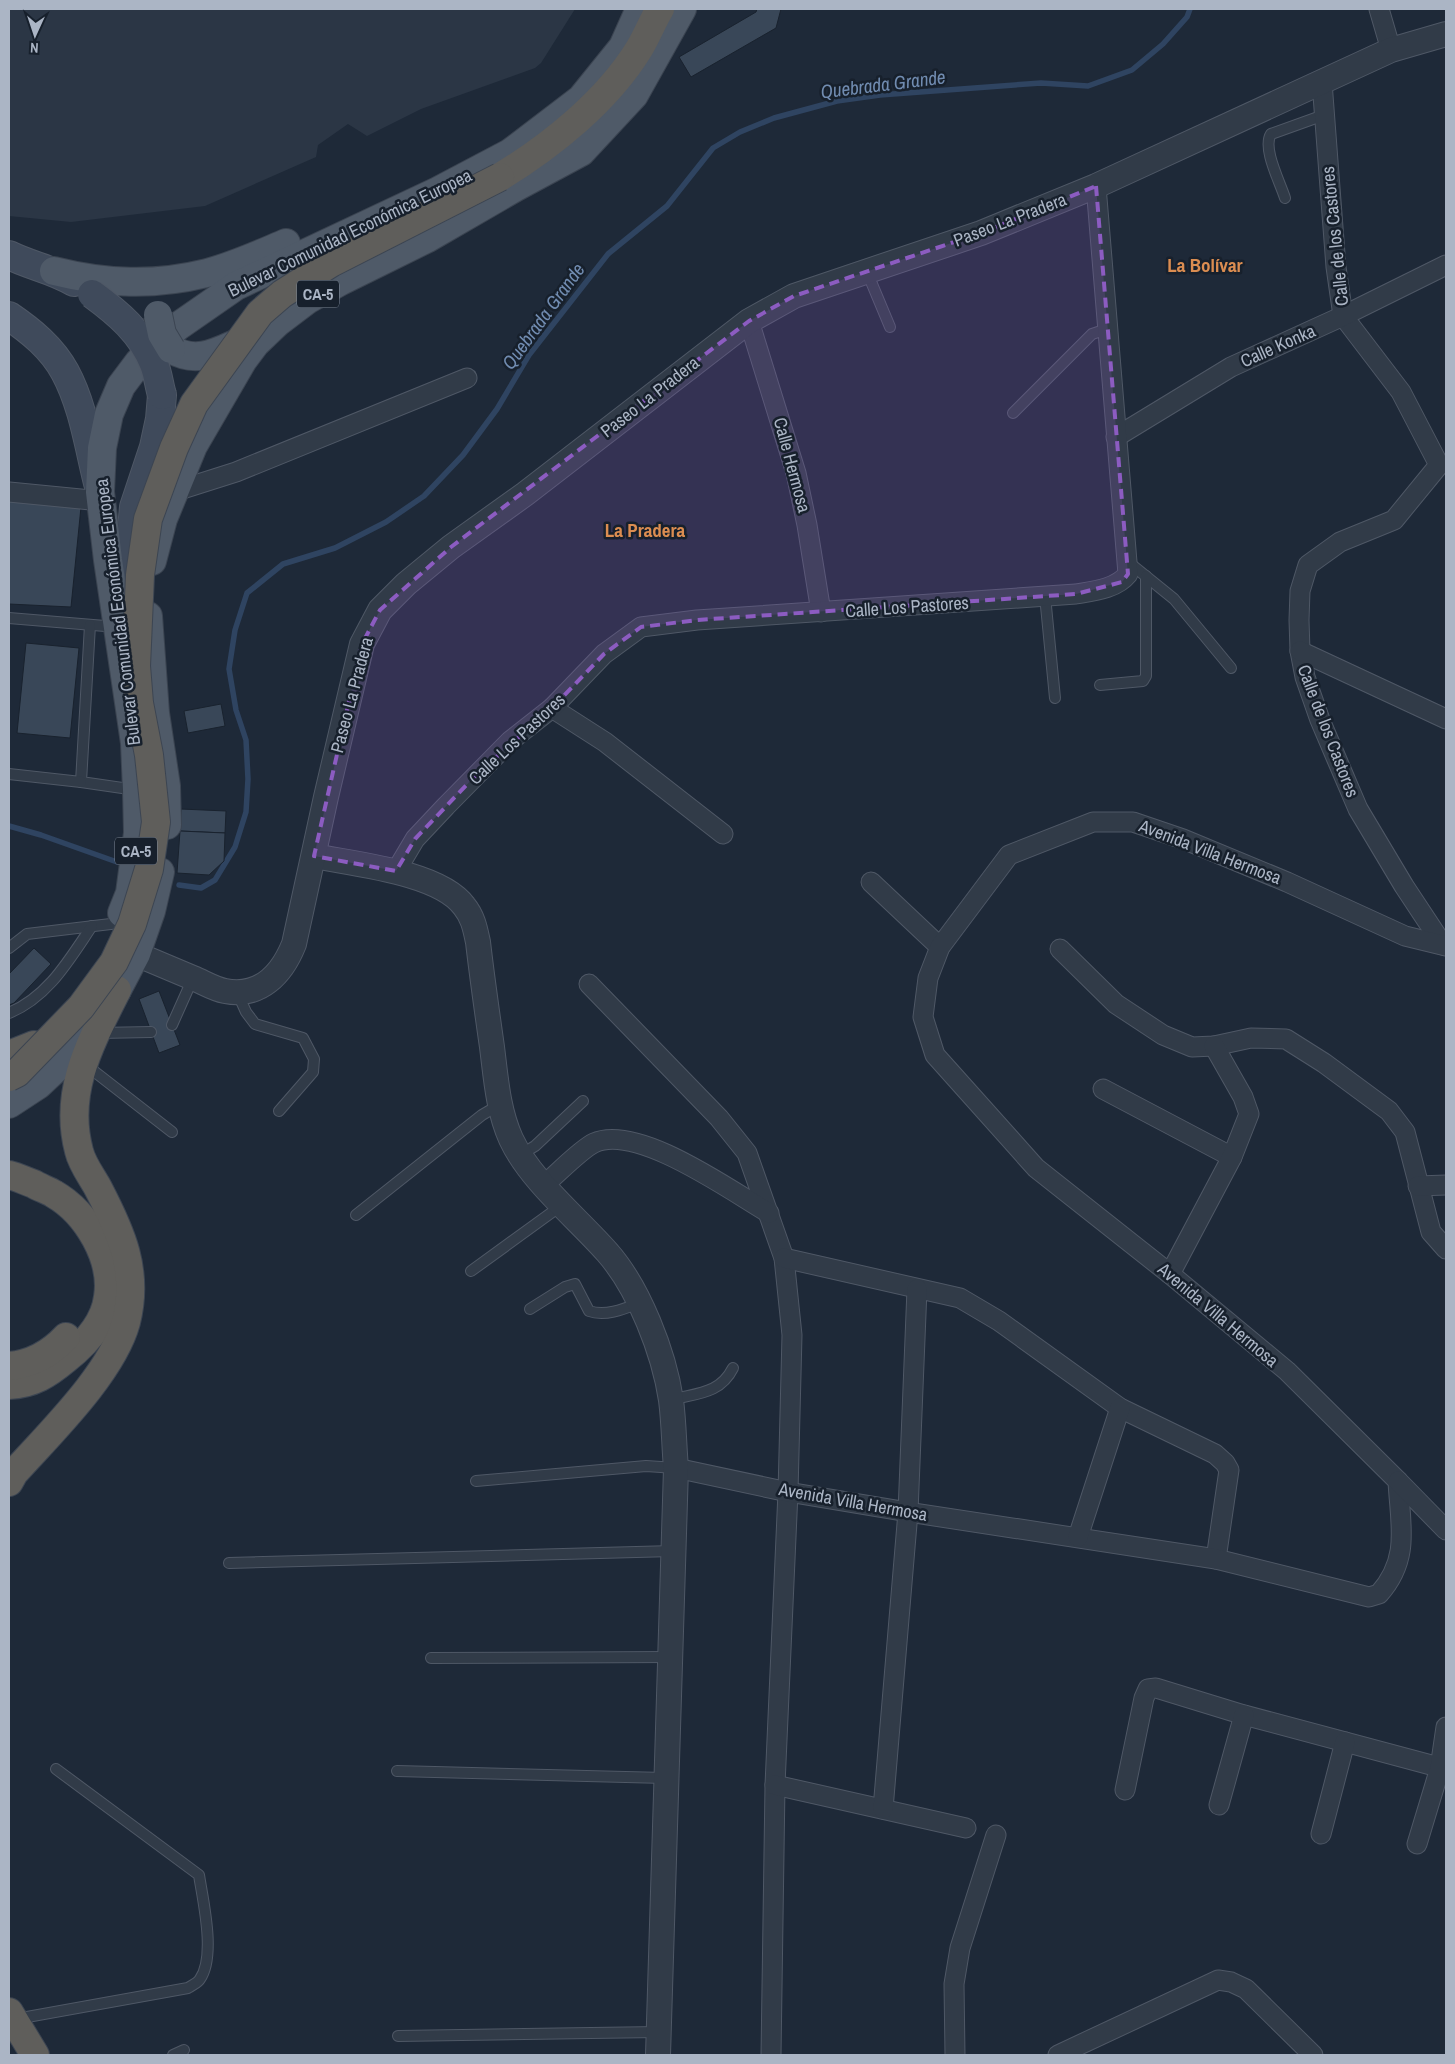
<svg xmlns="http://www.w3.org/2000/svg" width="1455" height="2064" viewBox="0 0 1455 2064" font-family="'Archivo Narrow',sans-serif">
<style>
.airport{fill:#2b3645}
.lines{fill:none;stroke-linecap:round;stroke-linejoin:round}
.stream{stroke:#2f4461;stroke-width:5.5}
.building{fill:#394758;stroke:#19222e}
.service-casing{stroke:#4f5866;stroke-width:12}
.minor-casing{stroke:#4f5866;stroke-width:21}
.tertiary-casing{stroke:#4f5866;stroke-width:26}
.secondary-casing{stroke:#4f5866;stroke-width:30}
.primary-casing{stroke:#3b4451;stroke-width:30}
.trunk-casing{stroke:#3c4552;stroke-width:30}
.service{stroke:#313b48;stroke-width:10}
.minor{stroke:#313b48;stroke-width:19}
.tertiary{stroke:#313b48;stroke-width:24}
.secondary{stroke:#3f4a5b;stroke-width:28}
.primary{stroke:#4f5a68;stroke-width:28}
.trunk{stroke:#5f5e5b;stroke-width:28}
.secondary-bridge-casing{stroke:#4f5866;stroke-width:30;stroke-linecap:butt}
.primary-bridge-casing{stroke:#3b4451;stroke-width:30;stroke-linecap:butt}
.trunk-bridge-casing{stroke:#3c4552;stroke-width:30;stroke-linecap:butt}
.secondary-bridge{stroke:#3f4a5b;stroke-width:28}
.primary-bridge{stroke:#4f5a68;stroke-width:28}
.trunk-bridge{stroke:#5f5e5b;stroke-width:28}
.marked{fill:#8c5cc1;fill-opacity:0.2;stroke:#8c5cc1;stroke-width:4;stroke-dasharray:10 6;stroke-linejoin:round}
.labels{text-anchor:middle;stroke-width:5;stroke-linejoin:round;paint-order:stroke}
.shield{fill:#17202c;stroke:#7f8897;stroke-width:1}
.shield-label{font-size:16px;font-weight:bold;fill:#abb5c5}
.street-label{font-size:18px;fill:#abb5c5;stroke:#17202c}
.water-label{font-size:19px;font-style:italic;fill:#718cb1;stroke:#17202c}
.neighbourhood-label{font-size:19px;font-weight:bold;fill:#db8d51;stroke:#17202c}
</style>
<rect width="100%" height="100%" fill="#1e2938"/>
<!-- airport -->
<polygon class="airport" points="9,9 575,9 541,63 535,68 421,109 367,136 348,124 318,145 316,157 205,206 71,222 9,216"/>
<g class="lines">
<!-- stream -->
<g class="stream">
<polyline points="9,826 41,835 117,862"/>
<polyline points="179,885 201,888 215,880 235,847 246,812 248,779 246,740 236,710 229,669 235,630 247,593 283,564 335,548 386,522 424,496 463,455 497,409 529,355 608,254 667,206 713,148 740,132 774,118 837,101 880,95 1041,83 1088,86 1132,70 1163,44 1187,17 1190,9"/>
</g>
</g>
<!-- building -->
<g class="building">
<polygon points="757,9 781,9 776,28 691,77 679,57 756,12"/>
<polygon points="9,500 81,507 71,607 9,604"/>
<polygon points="26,643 79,648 70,738 17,733"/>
<polygon points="221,704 225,726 188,733 184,711"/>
<polygon points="181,809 226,811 225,833 180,831"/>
<polygon points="180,831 225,833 224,861 209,875 177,873"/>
<polygon points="34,948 51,964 14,1003 9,1005 9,974"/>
<polygon points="159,991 180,1045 159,1053 139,999"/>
</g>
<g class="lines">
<defs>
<g id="service">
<path d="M1285,198C1280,182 1262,148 1271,134L1324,115"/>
<polyline points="867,272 890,327"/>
<polyline points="1013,413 1092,334 1107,329"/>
<polyline points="1127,561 1174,599 1231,668"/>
<polyline points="1045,596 1055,698"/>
<polyline points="9,618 117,627"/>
<polyline points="90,625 81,782 136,790"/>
<polyline points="1100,685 1143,681 1146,676 1146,576"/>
<polyline points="9,774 81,782"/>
<polyline points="9,948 27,934 119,923"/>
<polyline points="237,992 246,1012 255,1024 303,1038 314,1059 313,1072 279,1111"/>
<path d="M9,1013C48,997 69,960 92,926"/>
<polyline points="172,1025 193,978"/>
<polyline points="99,1033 151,1032"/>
<polyline points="86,1065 172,1132"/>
<polyline points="520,1155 535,1146 583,1101"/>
<polyline points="356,1215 482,1115 499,1105"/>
<polyline points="471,1271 562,1205"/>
<path d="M530,1309L565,1287L575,1284L589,1311C605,1317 624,1309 639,1303"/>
<path d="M671,1400C697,1393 720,1394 733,1368"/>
<polyline points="476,1481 646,1466 676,1468"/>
<polyline points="229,1563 673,1551"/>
<polyline points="431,1658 669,1657"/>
<polyline points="397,1771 665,1778"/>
<path d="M16,2019L188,1988C192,1985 198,1983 200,1979C216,1956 203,1901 199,1875L56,1769"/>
<polyline points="398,2036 658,2032"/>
<polyline points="173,2055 184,2050"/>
</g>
<g id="minor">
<polyline points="1379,9 1391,50"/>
<polyline points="1322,82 1336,267 1343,316 1401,392 1439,465 1394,520 1340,542 1308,565 1300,591 1299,620 1300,651 1305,677 1320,720 1358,809 1404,886 1443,945"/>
<polyline points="749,321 796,473 807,525 821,612"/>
<polyline points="1116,437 1231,367 1343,316 1446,265"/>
<polyline points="9,492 101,501"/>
<polyline points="173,492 236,472 467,378"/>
<polyline points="1300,651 1446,719"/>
<polyline points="552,708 605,742 723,834"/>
<path d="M396,871L415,839L446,806L510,741L552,708L604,654L641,627L697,620L1076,594C1094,591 1116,589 1128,574L1096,186"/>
<polyline points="871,882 940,947"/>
<polyline points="1060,949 1116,1004 1163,1035 1192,1047 1214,1046 1251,1038 1286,1039 1324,1063 1389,1111 1405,1132 1431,1232 1446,1249"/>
<polyline points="589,984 719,1118 747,1153 784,1258 792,1335 788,1492 775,1785 771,2055"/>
<polyline points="1103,1089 1232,1157"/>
<path d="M544,1185C556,1175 581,1149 594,1143C637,1123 731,1191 769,1213"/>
<polyline points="1418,1186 1446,1185"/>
<polyline points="784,1258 960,1298 999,1321 1120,1408 1215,1454 1225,1463 1229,1470 1216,1559"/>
<polyline points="1170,1274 1232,1157 1249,1114 1243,1097 1214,1046"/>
<path d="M676,1468L788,1492L908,1512L1216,1559L1369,1597L1379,1594C1411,1558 1400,1524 1398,1481L1287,1371L1170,1274L1036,1168L935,1055L923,1017L928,978L940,947L1009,855L1093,822H1133L1183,839L1287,882L1405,936L1446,946"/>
<polyline points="1398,1481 1446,1530"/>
<polyline points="1078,1537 1120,1408"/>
<polyline points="775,1785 966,1828"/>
<polyline points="1125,1790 1144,1698 1148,1689 1156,1688 1244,1715 1446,1769"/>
<polyline points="1219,1805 1244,1715"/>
<polyline points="883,1809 908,1512 917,1289"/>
<polyline points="1321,1834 1345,1742"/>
<polyline points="1417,1844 1440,1768 1446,1727"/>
<polyline points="955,2055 954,1984 960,1948 996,1835"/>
<polyline points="1058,2055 1218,1980 1231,1982 1246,1989 1313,2055"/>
</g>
<g id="tertiary">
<path d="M314,856C353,864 439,872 464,906C473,917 475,928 478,942C482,977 487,1012 492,1047C496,1079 498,1110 511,1139C530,1180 577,1218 607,1252C639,1288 664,1353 671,1400C674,1423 674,1446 676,1468L658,2055"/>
<path d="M136,954C155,962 174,970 193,978C203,982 214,989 225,991C260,998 282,974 294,944L326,797L362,644L380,610L406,584L451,547L525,494L749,321L794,296L981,233L1096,186L1391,50L1446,34"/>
</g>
<g id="secondary">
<path d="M9,255C31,266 52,269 74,282"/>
<path d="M9,316C31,331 52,348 65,372C83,405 89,447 98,483"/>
<polyline points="129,584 131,540 134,507 154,447 160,419 162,395"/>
</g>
<g id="primary">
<path d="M54,271C106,284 154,286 207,273C234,266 260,254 286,243"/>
<path d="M171,349C199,366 221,349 249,338"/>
<polyline points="152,561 163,519 193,446 243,360 255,344 278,322 307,300 341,281 428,238 516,187 581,152 634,95 682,9"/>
<polyline points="148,616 155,713 166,786 167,825"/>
<polyline points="122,913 130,893 138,833 137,790 135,743 108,560 100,492 102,448 109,414 121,386 139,362 177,327 236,286 438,191 510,153 581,99 623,47 640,9"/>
<polyline points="9,1104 38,1085 69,1056 117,990 136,954 151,911 160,872"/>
</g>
<g id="trunk">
<path d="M500,177C551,146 607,101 639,49C647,36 652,22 660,9"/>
<polyline points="9,1055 34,1045"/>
<path d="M9,1175C18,1177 25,1181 34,1184C40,1188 48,1190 54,1194C87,1213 114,1259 108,1297C105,1322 85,1344 66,1359C48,1374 33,1384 9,1385"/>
<path d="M9,1366C31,1364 51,1353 66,1337"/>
<path d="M9,1482L14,1473C50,1433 112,1373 126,1322C139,1271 121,1232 98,1188C92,1177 82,1164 79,1151C63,1091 91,1042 117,990"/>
<polyline points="9,2012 35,2055"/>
</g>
</defs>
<!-- service casing -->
<use href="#service" class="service-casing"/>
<!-- minor casing -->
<use href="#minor" class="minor-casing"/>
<!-- tertiary casing -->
<use href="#tertiary" class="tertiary-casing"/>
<!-- secondary casing -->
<use href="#secondary" class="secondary-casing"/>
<!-- primary casing -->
<use href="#primary" class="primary-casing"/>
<!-- trunk casing -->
<use href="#trunk" class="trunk-casing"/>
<!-- service -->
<use href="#service" class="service"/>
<!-- minor -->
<use href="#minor" class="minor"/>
<!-- tertiary -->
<use href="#tertiary" class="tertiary"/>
<!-- secondary -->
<use href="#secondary" class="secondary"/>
<!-- primary -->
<use href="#primary" class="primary"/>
<!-- trunk -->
<use href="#trunk" class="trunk"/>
<defs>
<path id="secondary-bridge" d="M92,294C118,313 142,333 154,364C158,374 159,385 162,395"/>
<polyline id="primary-bridge" points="158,315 162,334 171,349"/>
<polyline id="trunk-bridge" points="9,1077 17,1073 81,1007 114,962 132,924 149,869 156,822 149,755 139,703 136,666 140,575 148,519 174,448 194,404 260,313 282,294 331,263 500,177"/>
</defs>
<!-- secondary-bridge casing -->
<use href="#secondary-bridge" class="secondary-bridge-casing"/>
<!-- primary-bridge casing -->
<use href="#primary-bridge" class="primary-bridge-casing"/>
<!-- trunk-bridge casing -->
<use href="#trunk-bridge" class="trunk-bridge-casing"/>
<!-- secondary-bridge -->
<use href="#secondary-bridge" class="secondary-bridge"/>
<!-- primary-bridge -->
<use href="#primary-bridge" class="primary-bridge"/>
<!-- trunk-bridge -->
<use href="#trunk-bridge" class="trunk-bridge"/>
</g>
<!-- marked area -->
<path class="marked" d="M1096,186L1128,574L1122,582L1076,594L697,620L641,627L604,654L552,708L476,775L415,839L396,871L314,856L362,644L380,610L451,547L749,321L794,296L981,233Z"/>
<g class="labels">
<!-- shield labels -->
<g class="shield">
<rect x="297" y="280.5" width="42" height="27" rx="4"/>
<rect x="115" y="837.5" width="42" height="27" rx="4"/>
</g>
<g class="shield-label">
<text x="318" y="300">CA-5</text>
<text x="136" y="857">CA-5</text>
</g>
<!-- street labels -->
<g class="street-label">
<text transform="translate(1010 220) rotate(-21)" y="6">Paseo La Pradera</text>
<text transform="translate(350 233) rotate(-26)" y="6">Bulevar Comunidad Económica Europea</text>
<text transform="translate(1335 236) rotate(-96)" y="6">Calle de los Castores</text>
<text transform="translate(1278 346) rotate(-24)" y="6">Calle Konka</text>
<text transform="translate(650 397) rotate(-38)" y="6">Paseo La Pradera</text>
<text transform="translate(792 465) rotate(75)" y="6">Calle Hermosa</text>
<text transform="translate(907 607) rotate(-4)" y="6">Calle Los Pastores</text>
<text transform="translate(118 612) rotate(-97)" y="6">Bulevar Comunidad Económica Europea</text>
<text transform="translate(352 695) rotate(-75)" y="6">Paseo La Pradera</text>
<text transform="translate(1328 731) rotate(69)" y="6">Calle de los Castores</text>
<text transform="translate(517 739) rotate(-43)" y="6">Calle Los Pastores</text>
<text transform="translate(1210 852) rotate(21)" y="6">Avenida Villa Hermosa</text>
<text transform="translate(1218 1315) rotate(40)" y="6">Avenida Villa Hermosa</text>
<text transform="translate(853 1502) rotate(10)" y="6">Avenida Villa Hermosa</text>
</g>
<!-- water labels -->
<g class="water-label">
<text transform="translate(883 84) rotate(-7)" y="7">Quebrada Grande</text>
<text transform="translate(543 316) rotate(-54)" y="7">Quebrada Grande</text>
</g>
<!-- neighbourhood labels -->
<g class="neighbourhood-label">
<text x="1205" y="272">La Bolívar</text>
<text x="645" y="537">La Pradera</text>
</g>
</g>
<!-- border -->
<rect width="1455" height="2064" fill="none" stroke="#abb5c5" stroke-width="20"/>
<!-- north arrow -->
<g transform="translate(35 35) rotate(183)" stroke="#17202c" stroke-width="4" paint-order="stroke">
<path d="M0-4L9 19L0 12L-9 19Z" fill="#abb5c5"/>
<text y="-8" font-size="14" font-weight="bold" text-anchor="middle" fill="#abb5c5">N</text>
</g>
</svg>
